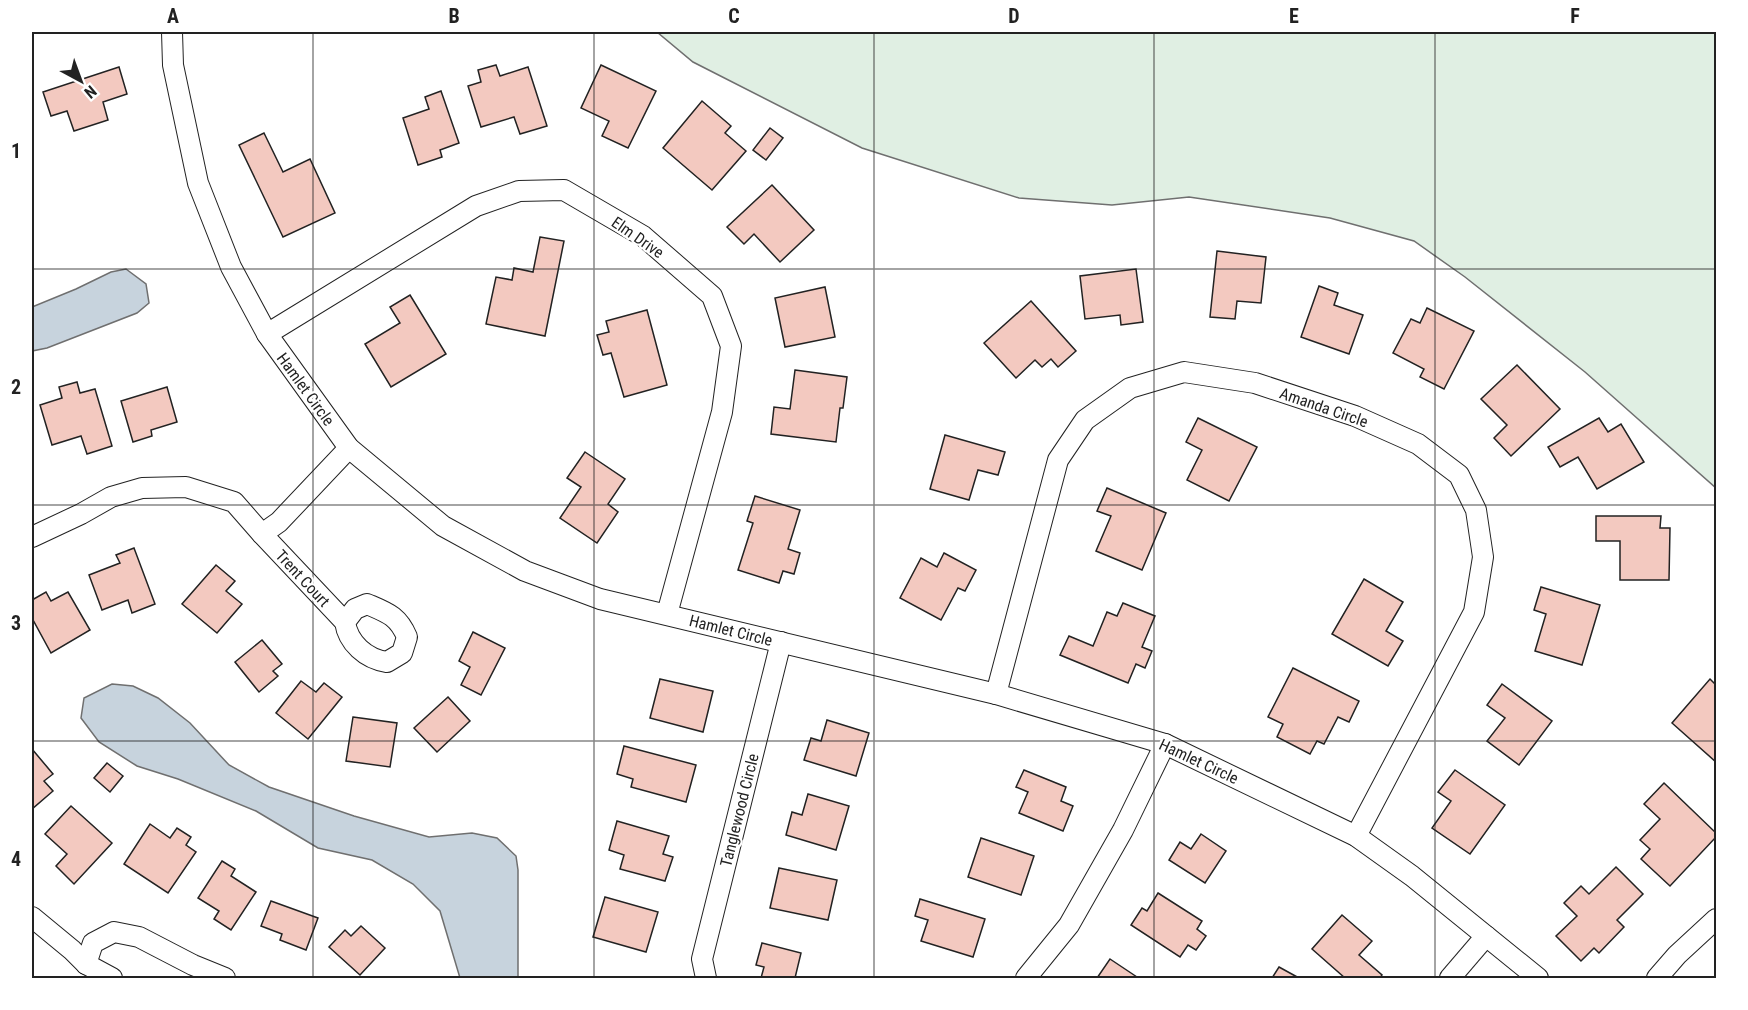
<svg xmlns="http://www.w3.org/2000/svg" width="1748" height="1010" viewBox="0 0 1748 1010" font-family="'Roboto Condensed',sans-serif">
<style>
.green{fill:#e0efe3;stroke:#6f6f6f;stroke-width:1.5}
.water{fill:#c7d3dd;stroke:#6f6f6f;stroke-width:1.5}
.building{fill:#f3c9c0;stroke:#222;stroke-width:1.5}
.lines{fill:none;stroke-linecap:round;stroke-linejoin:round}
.minor-casing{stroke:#222;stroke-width:22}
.minor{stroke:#fff;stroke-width:20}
.grid{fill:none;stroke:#222;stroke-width:1.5;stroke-opacity:0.55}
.labels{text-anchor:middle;stroke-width:4.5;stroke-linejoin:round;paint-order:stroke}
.street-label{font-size:16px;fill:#222;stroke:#fff}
.neatline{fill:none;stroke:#222;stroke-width:2}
.grid-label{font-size:20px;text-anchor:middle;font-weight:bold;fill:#222}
</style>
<rect width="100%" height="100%" fill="#fff"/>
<!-- green -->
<polygon class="green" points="657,32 1716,32 1716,488 1585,372 1465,277 1414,241 1330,218 1189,197 1112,205 1019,198 862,148 693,62"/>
<!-- water -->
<g class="water">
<polygon points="126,269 146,284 149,303 137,313 47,348 32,351 32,307 76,289 111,272"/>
<polygon points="112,684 133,686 158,698 190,723 229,765 269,787 354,816 429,837 472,833 497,838 516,856 518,870 518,978 460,978 440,911 413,884 372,860 318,848 256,811 178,779 137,766 99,742 81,718 84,698"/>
</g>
<!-- building -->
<g class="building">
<polygon points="496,65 500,76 528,67 547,126 520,134 514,117 481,127 468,86 481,82 478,70"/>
<polygon points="601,65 656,91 628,148 602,136 609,121 581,108"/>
<polygon points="119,67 127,94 103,102 108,120 74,131 67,111 51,116 43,92"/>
<polygon points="441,91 459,143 440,150 442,157 418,165 403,118 429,109 425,97"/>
<polygon points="702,101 731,126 725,133 746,151 712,190 663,148"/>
<polygon points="770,128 783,138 766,160 753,150"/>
<polygon points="264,133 283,172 310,159 335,213 283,237 239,145"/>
<polygon points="772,185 814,230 780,262 754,234 744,244 727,227"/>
<polygon points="540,237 564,241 545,336 486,324 496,277 512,280 514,268 533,272"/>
<polygon points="1217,251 1266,257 1261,303 1237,301 1235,319 1210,317"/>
<polygon points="1136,269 1143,322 1121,325 1120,315 1085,319 1080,276"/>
<polygon points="1319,286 1338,293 1334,305 1363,315 1349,354 1301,337"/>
<polygon points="825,287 835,337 785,347 775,298"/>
<polygon points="410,295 446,354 391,387 365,344 400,323 390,307"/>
<polygon points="1031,301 1076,351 1058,367 1051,359 1042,367 1035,360 1016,378 984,343"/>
<polygon points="1427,308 1474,331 1444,389 1420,377 1424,369 1393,353 1411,319 1420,323"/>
<polygon points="647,310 667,385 624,397 611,353 603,355 597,335 609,332 606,321"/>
<polygon points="1517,365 1560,409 1511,456 1494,438 1507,425 1481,399"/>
<polygon points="795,370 847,377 843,408 840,408 836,442 771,434 774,407 790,409"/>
<polygon points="77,382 80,393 95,389 112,446 87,454 81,436 52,445 40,405 62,398 59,387"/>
<polygon points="167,387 177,422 151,430 152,436 133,442 121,401"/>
<polygon points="1198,418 1257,447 1229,501 1187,480 1202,450 1186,442"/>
<polygon points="1599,418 1608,432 1621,424 1644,462 1597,489 1578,457 1560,467 1548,447"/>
<polygon points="945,435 1005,452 998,475 978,470 969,500 930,489"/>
<polygon points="585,452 625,479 608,504 618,512 597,543 560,518 581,487 567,478"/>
<polygon points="1107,488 1166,513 1142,570 1096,551 1111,516 1097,511"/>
<polygon points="755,496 800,510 788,549 800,553 794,574 783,571 779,583 738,570 753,523 747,521"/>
<polygon points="1596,516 1661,516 1660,528 1670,528 1669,580 1620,580 1620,541 1596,541"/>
<polygon points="134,548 155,604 132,613 128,600 102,610 89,575 120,563 116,555"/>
<polygon points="944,553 976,570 965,591 958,588 941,620 900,598 921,558 937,567"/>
<polygon points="216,565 235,581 226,591 242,604 217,633 182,604"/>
<polygon points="1364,579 1403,602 1386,631 1403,641 1388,666 1332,634"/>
<polygon points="1541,587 1600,605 1582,665 1535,651 1546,614 1534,610"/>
<polygon points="46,592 51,601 68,592 90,630 51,653 32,618 32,600"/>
<polygon points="1123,603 1155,616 1142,647 1152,651 1145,668 1136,664 1128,683 1060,655 1069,636 1093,646 1107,612 1117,616"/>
<polygon points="473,632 505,648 481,695 461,685 470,667 459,661"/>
<polygon points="262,640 282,664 273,671 278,676 259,692 235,662"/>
<polygon points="1293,668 1359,701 1349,722 1338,717 1324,744 1317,741 1310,754 1277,737 1283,724 1268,717"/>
<polygon points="660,679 713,691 703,732 650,718"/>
<polygon points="1710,679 1716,685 1716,762 1672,723"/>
<polygon points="301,681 316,692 324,683 342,697 308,739 276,713"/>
<polygon points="1502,684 1552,721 1519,765 1487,741 1505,718 1487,705"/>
<polygon points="448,697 470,721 437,752 414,728"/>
<polygon points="353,717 397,723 390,767 346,761"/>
<polygon points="827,720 869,733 856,776 804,760 811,738 821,741"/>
<polygon points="624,746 696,765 686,802 631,787 633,779 617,774"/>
<polygon points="32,749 53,774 44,781 53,791 32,809"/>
<polygon points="107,763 123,776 110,792 94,778"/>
<polygon points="1024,770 1066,787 1061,801 1073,806 1063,831 1019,813 1028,792 1016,787"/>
<polygon points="1455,770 1505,805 1470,854 1432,828 1451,801 1438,792"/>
<polygon points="1664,783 1716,833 1716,837 1670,886 1641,859 1650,849 1640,840 1660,819 1644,804"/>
<polygon points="808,794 849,806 836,850 786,835 792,812 802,815"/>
<polygon points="71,806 112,843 74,884 56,866 67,854 45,834"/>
<polygon points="617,821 669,836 663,854 673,857 665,881 620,869 624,855 609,850"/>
<polygon points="150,824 170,838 177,828 191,837 186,845 196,852 168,893 124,864"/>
<polygon points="1201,834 1226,851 1205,883 1169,860 1180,842 1191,849"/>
<polygon points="981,838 1034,856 1021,895 968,877"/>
<polygon points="222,861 235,869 231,876 256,892 231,930 214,919 219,911 198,898"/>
<polygon points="1616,867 1643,894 1617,920 1624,927 1599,953 1594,948 1581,961 1556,936 1577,916 1564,903 1581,886 1589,894"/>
<polygon points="779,868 837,880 828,920 770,908"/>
<polygon points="1158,893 1202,921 1197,929 1206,936 1196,950 1188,945 1180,957 1131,925 1142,908 1147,911"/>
<polygon points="605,897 658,912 646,952 593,937"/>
<polygon points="920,899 985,919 973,957 921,941 928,920 915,916"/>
<polygon points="271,901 318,918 306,950 280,940 282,934 261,926"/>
<polygon points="1342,915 1372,941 1359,955 1382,975 1380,978 1345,978 1312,949"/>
<polygon points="361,926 385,948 360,975 329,947 345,930 351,936"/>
<polygon points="762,943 801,953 795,978 761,978 764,967 756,965"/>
<polygon points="1110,959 1137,977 1136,978 1097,978"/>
<polygon points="1279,967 1299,978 1272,978"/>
</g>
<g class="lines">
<defs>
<g id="minor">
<polyline points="172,32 173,65 198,183 231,267 267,334 349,448 443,526 525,571 600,599 996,694 1165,744 1356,836 1412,876 1538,978"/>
<polyline points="267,334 476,206 519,191 564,190 643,236 712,296 731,346 722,412 667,614"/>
<polyline points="262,534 345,622"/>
<polyline points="32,537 81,514 111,497 142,488 186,487 234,502 262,534 279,522 349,448"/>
<path d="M367,604C388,613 398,616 407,637L402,653L387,662C366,659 348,643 345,622L355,609Z"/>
<polyline points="996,694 1058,460 1085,420 1130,388 1184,372 1255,383 1355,416 1418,444 1459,475 1476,510 1483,557 1474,612 1356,836"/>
<polyline points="32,917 72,950 86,964 112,978"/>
<polyline points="86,964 93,943 114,932 139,937 193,965 225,978"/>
<polyline points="706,978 702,959 781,642"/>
<polyline points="1026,978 1069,925 1123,830 1165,744"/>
<polyline points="1450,978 1486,936"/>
<polyline points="1657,978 1677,955 1716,919"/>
</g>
</defs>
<!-- minor casing -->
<use href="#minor" class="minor-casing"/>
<!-- minor -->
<use href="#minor" class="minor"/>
</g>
<!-- grid -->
<path class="grid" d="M313,32V978M594,32V978M874,32V978M1154,32V978M1435,32V978M32,269H1716M32,505H1716M32,741H1716"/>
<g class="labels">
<!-- street labels -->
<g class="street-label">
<text transform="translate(638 237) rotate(35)" y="6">Elm Drive</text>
<text transform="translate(306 389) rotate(54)" y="6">Hamlet Circle</text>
<text transform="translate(1324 407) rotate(19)" y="6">Amanda Circle</text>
<text transform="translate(303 578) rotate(47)" y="6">Trent Court</text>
<text transform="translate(731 630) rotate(14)" y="6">Hamlet Circle</text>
<text transform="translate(1199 761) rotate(25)" y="6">Hamlet Circle</text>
<text transform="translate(739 810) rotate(-76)" y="6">Tanglewood Circle</text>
</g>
</g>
<!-- border -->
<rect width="1748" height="1010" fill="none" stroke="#ffffff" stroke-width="66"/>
<!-- north arrow -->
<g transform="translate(81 81) rotate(139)" stroke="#ffffff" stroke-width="4.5" paint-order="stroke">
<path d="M0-4.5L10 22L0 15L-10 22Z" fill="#222222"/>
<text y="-9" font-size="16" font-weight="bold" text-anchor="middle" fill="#222222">N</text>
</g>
<rect x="33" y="33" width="1682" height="944" class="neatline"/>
<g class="grid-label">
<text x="173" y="23">A</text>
<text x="454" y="23">B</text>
<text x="734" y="23">C</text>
<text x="1014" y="23">D</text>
<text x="1294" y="23">E</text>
<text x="1575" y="23">F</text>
<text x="16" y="158">1</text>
<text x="16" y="394">2</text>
<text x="16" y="630">3</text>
<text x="16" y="866">4</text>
</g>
</svg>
